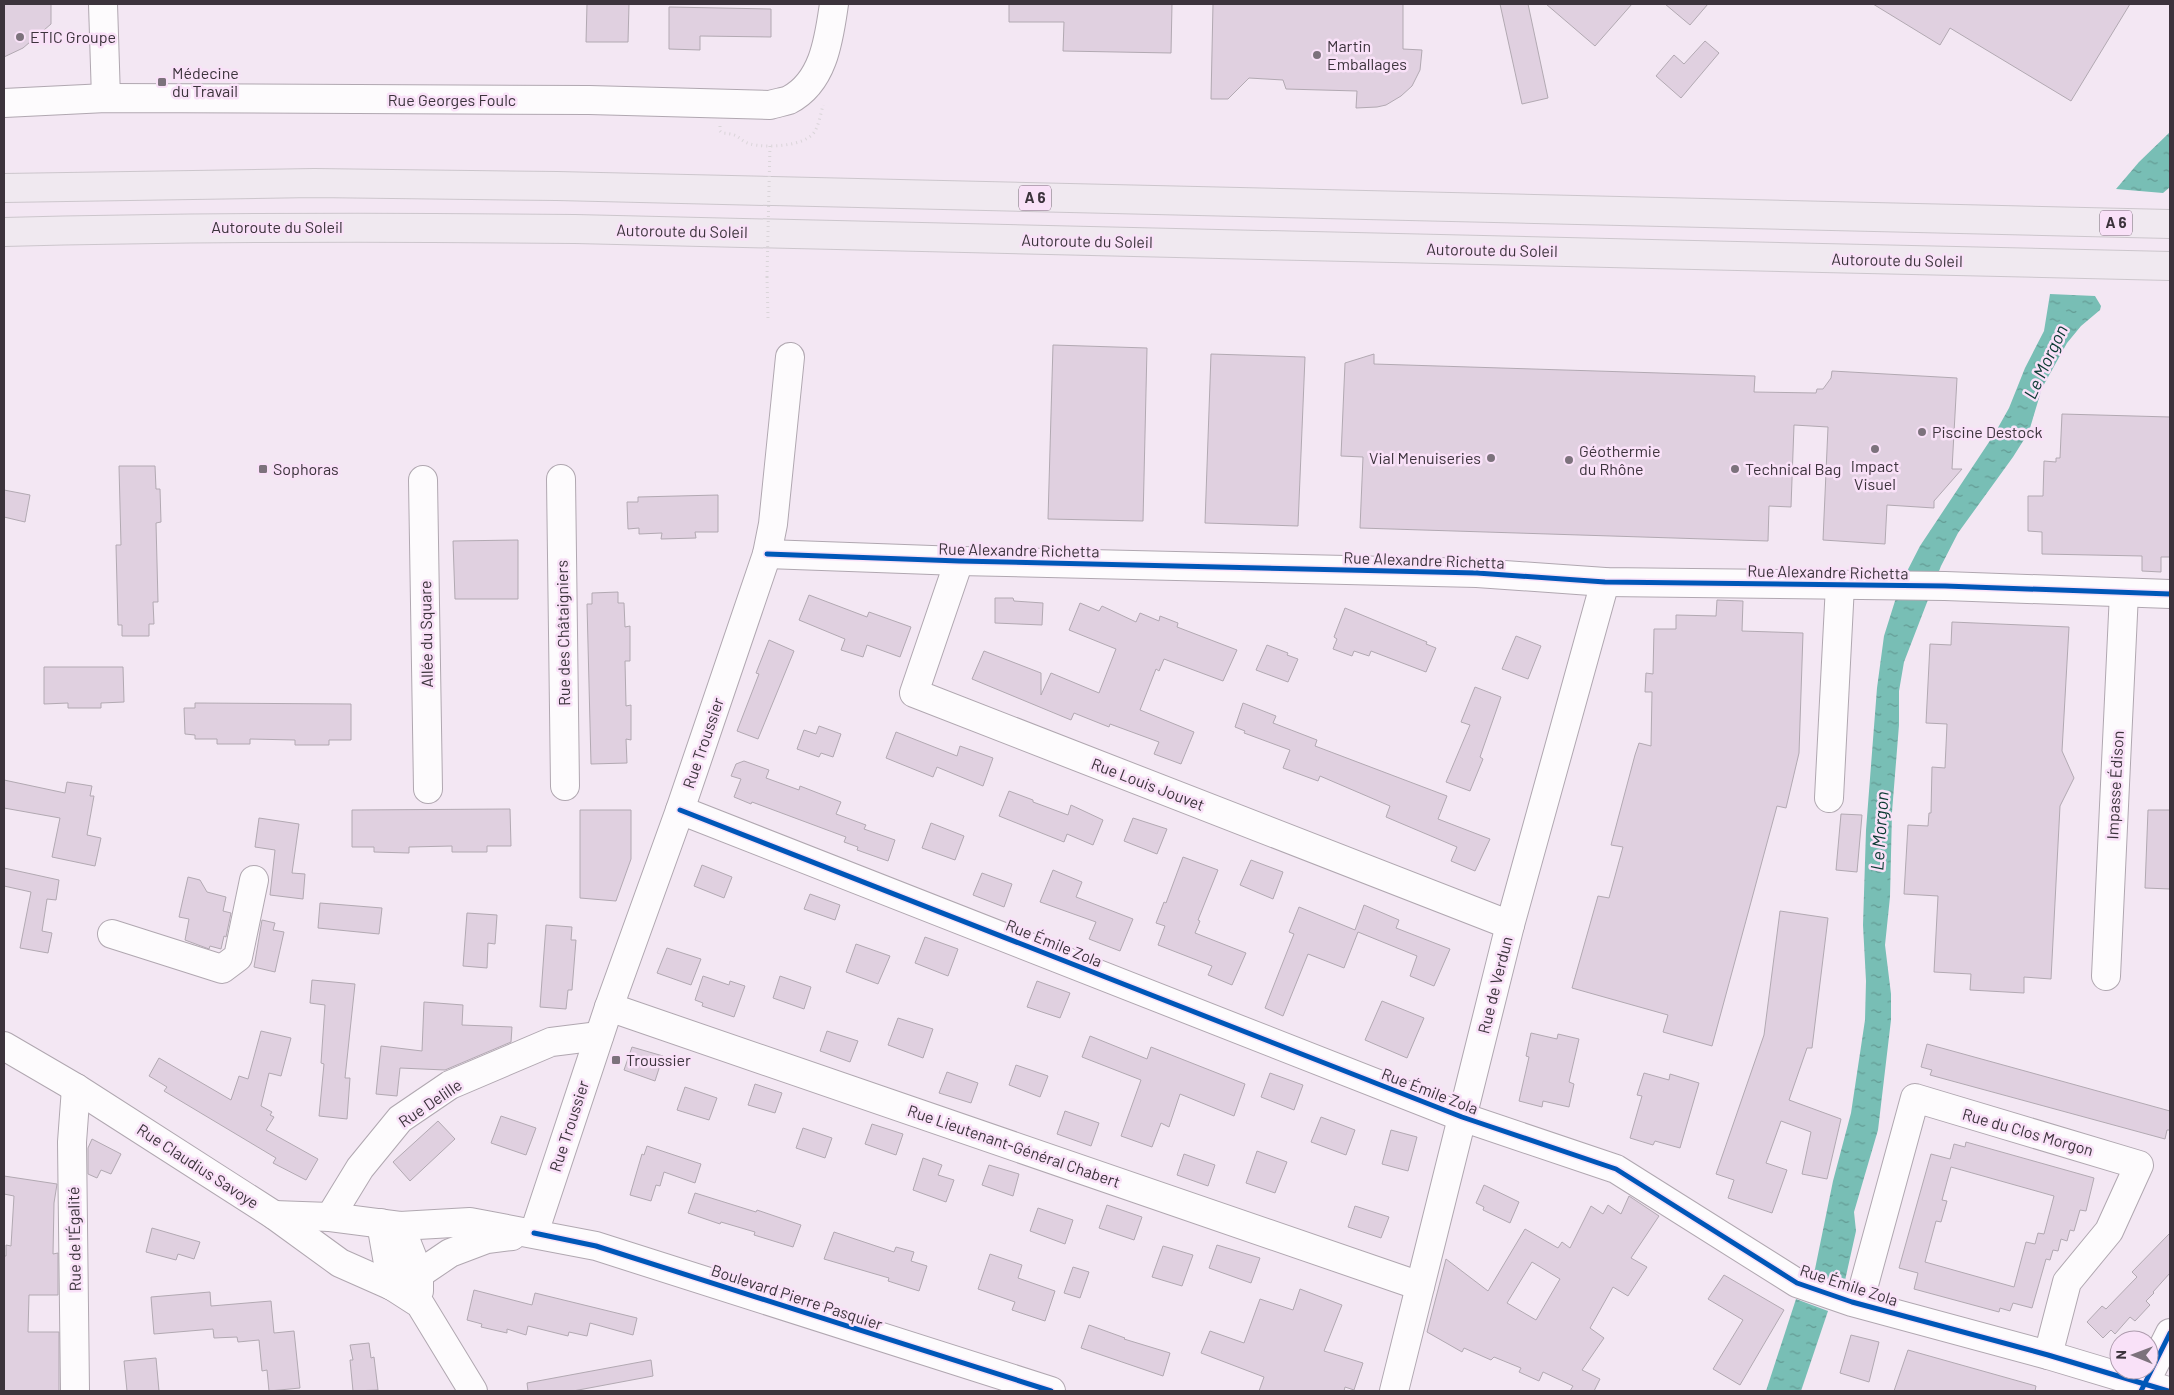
<svg xmlns="http://www.w3.org/2000/svg" width="2174" height="1395" viewBox="0 0 2174 1395" font-family="Barlow,sans-serif">
<style>
.water{fill:url(#water-ripples)}
.building{fill:#e0d0e0;stroke:#b2a9b2;fill-rule:evenodd}
.lines{fill:none;stroke-linecap:round;stroke-linejoin:round}
.minor-casing{stroke:#b0a7b0;stroke-width:30}
.highway-casing{stroke:#ccc6cc;stroke-width:30}
.path{stroke:#dad5d9;stroke-width:3;stroke-dasharray:1 4;stroke-linecap:butt}
.minor{stroke:#fdfbfd;stroke-width:28}
.highway{stroke:#f0e9f0;stroke-width:28}
.path-bridge{stroke:#dad5d9;stroke-width:3;stroke-dasharray:1 4;stroke-linecap:butt}
.cycleway-casing{stroke:#f9e1f8;stroke-width:8}
.cycleway{stroke:#0057b8;stroke-width:5}
.poi-dot{fill:#7c727c;stroke:#f9e1f8;stroke-width:2}
.labels{text-anchor:middle;stroke-width:5;stroke-linejoin:round;paint-order:stroke}
.shield{fill:#f9e1f8;stroke:#756774;stroke-width:1}
.shield-label{font-size:15px;font-weight:bold;fill:#3c333c}
.poi-label{font-size:16px;fill:#3c333c;stroke:#f9e1f8;text-anchor:start}
.street-label{font-size:16px;fill:#3c333c;stroke:#f9e1f8}
.water-label{font-size:18px;font-style:italic;fill:#0b3b33;stroke:#f9e1f8}
</style>
<defs>
<pattern id="water-ripples" width="26" height="14" patternUnits="userSpaceOnUse" patternTransform="scale(1.25)"><rect width="26" height="14" fill="#78beb5"/><path d="M2 4q2-2 4 0t4 0M15 11q2-2 4 0t4 0" fill="none" stroke="#649b94"/></pattern>
</defs>
<rect width="100%" height="100%" fill="#f3e7f3"/>
<!-- water -->
<g class="water">
<polygon points="2170,132 2170,187 2163,193 2116,189 2139,162"/>
<polygon points="2050,294 2095,296 2101,306 2100,310 2081,326 2067,343 2042,388 2030,428 2025,438 2013,457 1958,533 1941,566 1904,662 1899,691 1899,725 1892,812 1890,897 1885,945 1891,994 1891,1020 1878,1130 1854,1212 1856,1231 1844,1285 1809,1274 1815,1269 1833,1181 1851,1113 1865,1020 1866,981 1863,925 1866,830 1877,688 1884,636 1900,585 1920,546 1995,433 2009,408 2025,368 2044,331"/>
<polygon points="1796,1299 1828,1311 1801,1391 1766,1391"/>
</g>
<!-- building -->
<g class="building">
<polygon points="4,4 51,4 51,24 23,48 4,57"/>
<polygon points="587,4 629,4 628,42 586,42"/>
<polygon points="1009,4 1172,4 1171,53 1063,51 1064,22 1009,22"/>
<polygon points="1213,4 1403,4 1403,49 1422,50 1420,70 1412,86 1401,96 1386,105 1377,107 1356,108 1357,91 1286,89 1283,80 1249,78 1228,99 1211,99"/>
<polygon points="1500,4 1528,4 1548,98 1522,104"/>
<polygon points="1546,4 1632,4 1595,46"/>
<polygon points="1665,4 1708,4 1690,25"/>
<polygon points="1873,4 2130,4 2071,101 1950,28 1940,45"/>
<polygon points="669,7 771,9 771,37 700,36 700,50 669,49"/>
<polygon points="1705,41 1719,53 1681,98 1656,76 1674,55 1684,64"/>
<polygon points="1053,345 1147,348 1143,521 1048,519"/>
<polygon points="1211,354 1305,357 1298,526 1205,523"/>
<polygon points="1374,354 1374,364 1755,376 1754,392 1816,393 1817,389 1823,389 1831,378 1832,371 1957,378 1952,469 1962,469 1934,501 1934,508 1887,505 1885,544 1823,540 1828,427 1794,425 1791,507 1769,506 1768,541 1360,528 1363,457 1341,456 1345,363"/>
<polygon points="2062,414 2170,417 2170,557 2161,557 2161,572 2142,571 2142,556 2042,554 2042,532 2028,531 2028,496 2043,496 2044,461 2056,462 2056,458 2060,458"/>
<polygon points="119,466 155,466 156,489 160,489 161,522 156,523 158,602 153,602 154,624 149,624 149,636 122,636 122,625 118,625 116,545 121,545"/>
<polygon points="4,490 30,495 25,522 4,517"/>
<polygon points="718,495 718,532 695,532 696,538 661,539 662,533 639,534 639,528 628,529 627,502 638,502 638,497"/>
<polygon points="518,540 518,599 455,599 453,541"/>
<polygon points="618,592 618,603 624,603 625,627 630,626 630,661 625,661 626,706 631,705 631,740 626,739 627,763 591,764 587,604 592,604 592,593"/>
<polygon points="809,595 867,617 869,612 911,627 900,657 867,645 863,657 841,650 845,639 799,620"/>
<polygon points="995,598 1013,598 1014,601 1043,603 1042,625 995,623"/>
<polygon points="1717,600 1743,601 1742,631 1803,633 1799,753 1786,808 1777,806 1712,1046 1663,1032 1668,1015 1572,988 1598,896 1609,898 1623,847 1611,845 1635,755 1639,743 1651,746 1652,692 1645,692 1646,673 1653,674 1654,629 1676,629 1676,615 1716,616"/>
<polygon points="1080,603 1099,611 1102,606 1136,622 1140,613 1159,621 1160,616 1178,623 1177,627 1237,650 1223,681 1164,659 1159,671 1156,669 1140,710 1194,732 1181,764 1154,754 1159,742 1110,724 1109,727 1074,713 1071,720 972,679 984,651 1041,673 1041,695 1051,673 1099,693 1116,649 1069,630"/>
<polygon points="1345,608 1427,642 1426,644 1436,648 1426,672 1371,651 1369,656 1354,651 1352,656 1333,649 1337,639 1334,637"/>
<polygon points="1952,622 2069,627 2062,751 2074,778 2060,806 2051,979 2024,977 2024,993 1970,990 1971,974 1934,972 1938,896 1904,894 1908,825 1928,826 1929,813 1931,813 1932,767 1945,768 1947,724 1926,723 1930,644 1951,645"/>
<polygon points="1516,636 1541,646 1528,679 1502,669"/>
<polygon points="769,640 794,651 758,739 737,731 759,674 756,673"/>
<polygon points="1267,645 1288,653 1287,655 1298,659 1288,682 1256,670"/>
<polygon points="44,667 123,667 124,702 101,703 101,708 68,708 68,703 44,704"/>
<polygon points="1475,687 1501,697 1480,757 1483,759 1470,791 1446,782 1470,725 1461,722"/>
<polygon points="195,703 351,704 351,740 329,740 329,745 295,745 295,740 250,739 250,744 217,744 217,739 195,739 195,735 185,734 184,708 195,708"/>
<polygon points="1243,703 1276,716 1273,723 1317,740 1315,746 1447,796 1438,819 1490,839 1475,871 1451,861 1457,847 1386,817 1390,806 1320,776 1318,781 1283,768 1290,750 1244,733 1245,731 1235,727"/>
<polygon points="819,726 841,734 833,757 821,753 819,757 797,749 804,730 816,734"/>
<polygon points="896,732 957,756 960,746 993,758 983,786 937,767 933,777 886,758"/>
<polygon points="744,761 769,770 766,778 799,790 800,786 841,802 836,814 866,825 864,829 895,840 888,861 857,850 858,847 844,842 846,837 752,802 751,804 734,797 741,779 731,776 736,764"/>
<polygon points="4,780 65,793 67,782 92,786 90,796 94,796 87,835 101,838 95,866 52,857 60,818 4,808"/>
<polygon points="1009,791 1033,800 1033,802 1068,815 1071,805 1103,820 1093,845 1067,834 1064,842 999,816"/>
<polygon points="510,809 511,846 487,846 487,852 452,852 452,846 409,847 409,853 374,852 374,847 352,847 352,810"/>
<polygon points="580,810 631,810 631,859 616,901 580,898"/>
<polygon points="2148,810 2170,810 2170,889 2145,888"/>
<polygon points="1841,814 1862,815 1857,872 1836,870"/>
<polygon points="259,818 299,824 292,873 305,874 303,899 270,895 275,850 255,847"/>
<polygon points="1133,818 1167,829 1157,854 1124,841"/>
<polygon points="931,823 964,836 955,860 922,848"/>
<polygon points="1183,857 1218,870 1198,920 1200,921 1195,933 1246,953 1232,985 1208,975 1212,966 1158,945 1165,926 1156,923 1164,902 1166,903"/>
<polygon points="1251,860 1283,872 1273,899 1240,885"/>
<polygon points="702,865 732,877 724,898 694,886"/>
<polygon points="4,868 59,880 56,900 47,899 42,931 52,933 48,953 20,948 31,892 4,886"/>
<polygon points="1053,870 1082,882 1076,897 1133,919 1120,951 1089,939 1096,922 1040,902"/>
<polygon points="982,873 1012,884 1004,907 973,895"/>
<polygon points="188,877 200,880 207,892 226,897 223,911 231,913 226,937 224,936 221,949 210,946 209,949 185,940 189,919 179,917"/>
<polygon points="810,894 840,905 835,920 804,909"/>
<polygon points="320,903 382,908 379,934 318,928"/>
<polygon points="1364,905 1399,920 1396,928 1450,949 1434,986 1410,976 1417,956 1358,932 1344,968 1308,954 1283,1016 1265,1008 1294,934 1289,932 1299,907 1355,930"/>
<polygon points="1780,911 1828,918 1812,1048 1807,1048 1789,1100 1841,1119 1827,1179 1802,1174 1811,1132 1781,1121 1766,1163 1787,1170 1772,1213 1728,1198 1734,1180 1716,1174 1764,1035"/>
<polygon points="467,913 497,915 495,944 488,943 487,968 463,966"/>
<polygon points="262,920 275,923 273,930 284,932 275,972 254,967"/>
<polygon points="546,925 572,927 571,940 576,940 572,990 568,990 566,1009 540,1007"/>
<polygon points="925,937 958,949 948,976 915,963"/>
<polygon points="856,944 890,956 878,984 846,972"/>
<polygon points="667,948 701,959 691,985 657,973"/>
<polygon points="703,976 729,985 730,981 745,986 734,1017 702,1006 703,1003 695,1000"/>
<polygon points="780,976 811,987 804,1009 773,998"/>
<polygon points="312,980 355,984 345,1078 350,1078 347,1119 319,1116 324,1064 321,1063 325,1005 310,1003"/>
<polygon points="1037,981 1070,993 1060,1018 1027,1007"/>
<polygon points="1382,1001 1424,1018 1407,1058 1365,1040"/>
<polygon points="424,1002 463,1005 462,1025 512,1027 511,1042 445,1070 400,1068 397,1096 376,1094 381,1046 422,1051"/>
<polygon points="898,1018 933,1029 923,1058 888,1045"/>
<polygon points="261,1031 291,1038 281,1076 269,1073 261,1106 272,1112 270,1115 274,1117 266,1130 318,1159 306,1180 273,1163 276,1158 164,1091 167,1087 149,1076 159,1058 231,1100 239,1076 248,1079"/>
<polygon points="827,1031 858,1041 850,1062 820,1051"/>
<polygon points="1531,1033 1557,1039 1558,1034 1579,1039 1569,1082 1574,1084 1569,1107 1543,1101 1542,1107 1519,1101 1529,1057 1526,1056"/>
<polygon points="1090,1036 1147,1059 1151,1047 1245,1084 1234,1116 1180,1094 1169,1127 1161,1123 1152,1147 1121,1136 1141,1080 1082,1057"/>
<polygon points="1927,1044 2170,1111 2170,1130 2167,1130 2165,1139 1930,1075 1932,1070 1921,1067"/>
<polygon points="632,1047 663,1056 655,1081 624,1070"/>
<polygon points="1016,1065 1048,1076 1040,1097 1009,1085"/>
<polygon points="947,1072 978,1083 971,1103 939,1093"/>
<polygon points="1270,1073 1303,1085 1294,1110 1261,1097"/>
<polygon points="1644,1073 1669,1080 1670,1074 1699,1083 1680,1148 1655,1141 1653,1145 1630,1138 1642,1096 1637,1095"/>
<polygon points="755,1084 782,1093 775,1113 748,1105"/>
<polygon points="685,1087 717,1098 709,1120 677,1110"/>
<polygon points="1065,1111 1099,1123 1091,1146 1057,1134"/>
<polygon points="501,1116 536,1128 526,1155 491,1143"/>
<polygon points="1321,1117 1355,1130 1346,1155 1311,1142"/>
<polygon points="438,1121 455,1139 410,1181 393,1162"/>
<polygon points="872,1124 903,1134 896,1155 865,1144"/>
<polygon points="803,1128 832,1138 825,1158 796,1148"/>
<polygon points="1391,1130 1417,1137 1408,1171 1382,1164"/>
<polygon points="92,1139 121,1154 111,1174 101,1170 97,1178 88,1174 88,1148"/>
<path d="M1966,1142L2094,1178L2086,1211L2080,1210L2074,1231L2070,1230L2067,1241L2061,1239L2058,1251L2053,1250L2050,1260L2046,1259L2032,1308L2013,1303L2010,1311L2000,1308L1999,1312L1914,1289L1918,1273L1899,1268L1931,1154L1950,1159L1954,1144L1965,1147ZM1951,1167L2054,1196L2044,1234L2038,1233L2035,1244L2026,1242L2014,1287L1925,1262L1936,1221L1941,1222L1947,1201L1942,1200Z"/>
<polygon points="647,1146 701,1164 695,1183 664,1172 660,1186 656,1185 651,1201 630,1195 642,1154 644,1155"/>
<polygon points="1257,1151 1287,1162 1275,1193 1246,1183"/>
<polygon points="1184,1154 1215,1165 1208,1186 1177,1175"/>
<polygon points="923,1158 942,1165 938,1175 954,1180 946,1202 913,1190"/>
<polygon points="989,1165 1019,1174 1013,1196 982,1185"/>
<polygon points="4,1176 57,1184 54,1203 53,1254 58,1253 58,1295 29,1295 28,1332 59,1332 59,1391 4,1391 4,1256 6,1256 6,1245 11,1246 14,1196 4,1194"/>
<polygon points="1484,1185 1519,1202 1510,1223 1483,1210 1484,1207 1476,1203"/>
<polygon points="695,1193 756,1212 757,1210 801,1225 793,1247 754,1235 755,1232 721,1222 720,1224 688,1213"/>
<path d="M1629,1196L1659,1216L1631,1258L1647,1267L1628,1296L1613,1287L1590,1328L1604,1338L1582,1370L1600,1379L1594,1391H1570L1573,1386L1543,1372L1539,1381L1519,1372L1521,1368L1494,1357L1491,1360L1464,1348L1462,1352L1427,1332L1446,1259L1488,1291L1525,1229L1558,1248L1562,1242L1570,1248L1591,1206L1603,1214L1608,1205L1621,1214ZM1532,1262L1560,1279L1536,1320L1507,1303Z"/>
<polygon points="1107,1205 1142,1217 1134,1240 1099,1228"/>
<polygon points="1355,1206 1389,1217 1381,1238 1348,1227"/>
<polygon points="1038,1208 1073,1220 1065,1244 1030,1231"/>
<polygon points="152,1228 200,1242 194,1259 178,1254 176,1260 146,1252"/>
<polygon points="834,1232 894,1252 896,1247 914,1252 911,1261 927,1266 919,1291 888,1281 889,1278 824,1259"/>
<polygon points="2170,1233 2170,1273 2153,1292 2154,1293 2146,1301 2150,1305 2135,1321 2130,1317 2115,1334 2111,1330 2103,1338 2087,1322 2102,1306 2106,1309 2137,1277 2132,1272"/>
<polygon points="1217,1245 1260,1258 1251,1283 1209,1268"/>
<polygon points="1163,1246 1193,1255 1182,1286 1152,1277"/>
<polygon points="990,1254 1022,1265 1018,1278 1055,1291 1045,1321 1012,1310 1015,1302 978,1289"/>
<polygon points="1073,1267 1089,1272 1080,1298 1064,1293"/>
<polygon points="1724,1275 1784,1310 1740,1385 1713,1369 1743,1320 1708,1299"/>
<polygon points="1300,1289 1342,1305 1324,1351 1363,1363 1354,1390 1345,1387 1344,1391 1259,1391 1264,1377 1201,1353 1210,1331 1244,1343 1260,1299 1293,1310"/>
<polygon points="474,1290 532,1305 535,1293 637,1318 633,1335 590,1323 587,1336 569,1332 568,1336 528,1326 526,1335 507,1329 507,1333 481,1327 482,1324 467,1320"/>
<polygon points="210,1292 211,1306 271,1301 274,1333 294,1331 300,1388 269,1391 267,1370 262,1371 259,1340 238,1342 237,1337 214,1338 213,1329 154,1334 151,1297"/>
<polygon points="1089,1325 1125,1338 1124,1339 1170,1353 1163,1376 1081,1348"/>
<polygon points="1851,1335 1879,1342 1869,1382 1840,1373"/>
<polygon points="369,1343 371,1358 374,1357 378,1390 353,1391 350,1360 353,1360 350,1345"/>
<polygon points="1908,1350 2036,1386 2035,1391 1894,1391"/>
<polygon points="156,1358 159,1391 127,1391 124,1361"/>
<polygon points="651,1360 653,1376 573,1391 528,1391 527,1383"/>
</g>
<g class="lines">
<defs>
<g id="minor">
<polyline points="103,4 106,98"/>
<path d="M4,103L106,98L589,100L770,105C776,103 783,102 789,100C824,82 829,38 834,4"/>
<polyline points="561,479 565,786"/>
<polyline points="423,480 428,789"/>
<polyline points="767,554 959,561 1477,573 1605,582 1945,586 2170,594"/>
<polyline points="959,561 914,693 1510,925"/>
<polyline points="1829,798 1840,585"/>
<polyline points="680,810 1462,1117 1616,1169 1797,1283 1852,1302 2048,1355 2168,1391"/>
<polyline points="112,934 222,969 238,957 254,880"/>
<polyline points="2106,976 2124,593"/>
<polyline points="609,1007 1420,1286"/>
<polyline points="4,1046 76,1088 274,1215 340,1263 392,1286 420,1304 473,1391"/>
<polyline points="274,1215 330,1217 400,1226 470,1222 596,1246 1051,1391"/>
<polyline points="330,1217 360,1168 400,1119 450,1085 551,1042 599,1036"/>
<polyline points="381,1223 392,1286"/>
<polyline points="400,1226 419,1274 419,1291"/>
<polyline points="534,1233 609,1007 680,810 767,554 773,524 790,357"/>
<polyline points="392,1286 419,1274 450,1253 487,1239 512,1236"/>
<polyline points="1859,1303 1915,1098 2139,1165 2109,1231 2067,1282 2048,1355"/>
<polyline points="75,1391 72,1142 76,1088"/>
<polyline points="1394,1391 1510,925 1605,582"/>
<polyline points="2141,1391 2170,1333"/>
</g>
<g id="highway">
<polyline points="4,188 314,183 557,186 2170,224"/>
<path d="M4,232C194,227 384,227 575,229L2170,266"/>
</g>
</defs>
<!-- minor casing -->
<use href="#minor" class="minor-casing"/>
<!-- highway casing -->
<use href="#highway" class="highway-casing"/>
<!-- path -->
<g class="path">
<path d="M720,126V131L722,133C742,134 737,140 750,144C765,148 806,147 815,131C819,124 821,113 823,105"/>
<polyline points="767,277 768,318"/>
</g>
<!-- minor -->
<use href="#minor" class="minor"/>
<!-- highway -->
<use href="#highway" class="highway"/>
<!-- path-bridge -->
<polyline class="path-bridge" points="767,277 770,144"/>
<defs>
<g id="cycleway">
<polyline points="767,554 959,561 1477,573 1605,582 1945,586 2170,594"/>
<polyline points="680,810 1462,1117 1616,1169 1797,1283 1852,1302 2048,1355 2168,1391"/>
<polyline points="534,1233 596,1246 1051,1391"/>
<polyline points="2141,1391 2170,1333"/>
</g>
</defs>
<!-- cycleway casing -->
<use href="#cycleway" class="cycleway-casing"/>
<!-- cycleway -->
<use href="#cycleway" class="cycleway"/>
</g>
<!-- markers -->
<g class="poi-dot">
<circle cx="20" cy="37" r="5"/>
<circle cx="1317" cy="55" r="5"/>
<rect x="157" y="77" width="10" height="10" rx="2.5"/>
<circle cx="1922" cy="432" r="5"/>
<circle cx="1875" cy="449" r="5"/>
<circle cx="1491" cy="458" r="5"/>
<circle cx="1569" cy="460" r="5"/>
<rect x="258" y="464" width="10" height="10" rx="2.5"/>
<circle cx="1735" cy="469" r="5"/>
<rect x="611" y="1055" width="10" height="10" rx="2.5"/>
</g>
<g class="labels">
<!-- shield labels -->
<g class="shield">
<rect x="1019" y="185.5" width="32" height="25" rx="4"/>
<rect x="2100" y="210.5" width="32" height="25" rx="4"/>
</g>
<g class="shield-label">
<text x="1035" y="203">A 6</text>
<text x="2116" y="228">A 6</text>
</g>
<!-- poi labels -->
<g class="poi-label">
<text x="30" y="43">ETIC Groupe</text>
<text x="1327" y="52">Martin<tspan x="1327" dy="18">Emballages</tspan></text>
<text x="172" y="79">Médecine<tspan x="172" dy="18">du Travail</tspan></text>
<text x="1932" y="438">Piscine Destock</text>
<text x="1579" y="457">Géothermie<tspan x="1579" dy="18">du Rhône</tspan></text>
<text x="1481" y="464" text-anchor="end">Vial Menuiseries</text>
<text x="1875" y="472" text-anchor="middle">Impact<tspan x="1875" dy="18">Visuel</tspan></text>
<text x="273" y="475">Sophoras</text>
<text x="1745" y="475">Technical Bag</text>
<text x="626" y="1066">Troussier</text>
</g>
<!-- street labels -->
<g class="street-label">
<text x="452" y="106">Rue Georges Foulc</text>
<text x="277" y="233">Autoroute du Soleil</text>
<text transform="translate(682 231) rotate(1)" y="6">Autoroute du Soleil</text>
<text transform="translate(1087 241) rotate(1)" y="6">Autoroute du Soleil</text>
<text transform="translate(1492 250) rotate(1)" y="6">Autoroute du Soleil</text>
<text transform="translate(1897 260) rotate(1)" y="6">Autoroute du Soleil</text>
<text transform="translate(1019 550) rotate(1)" y="6">Rue Alexandre Richetta</text>
<text transform="translate(1424 560) rotate(2)" y="6">Rue Alexandre Richetta</text>
<text transform="translate(1828 572) rotate(1)" y="6">Rue Alexandre Richetta</text>
<text transform="translate(563 633) rotate(-91)" y="6">Rue des Châtaigniers</text>
<text transform="translate(426 634) rotate(-91)" y="6">Allée du Square</text>
<text transform="translate(703 743) rotate(-71)" y="6">Rue Troussier</text>
<text transform="translate(1148 784) rotate(21)" y="6">Rue Louis Jouvet</text>
<text transform="translate(2115 785) rotate(-87)" y="6">Impasse Édison</text>
<text transform="translate(1054 943) rotate(22)" y="6">Rue Émile Zola</text>
<text transform="translate(1495 985) rotate(-76)" y="6">Rue de Verdun</text>
<text transform="translate(1430 1091) rotate(21)" y="6">Rue Émile Zola</text>
<text transform="translate(430 1103) rotate(-34)" y="6">Rue Delille</text>
<text transform="translate(569 1126) rotate(-72)" y="6">Rue Troussier</text>
<text transform="translate(2028 1132) rotate(16)" y="6">Rue du Clos Morgon</text>
<text transform="translate(1014 1146) rotate(19)" y="6">Rue Lieutenant-Général Chabert</text>
<text transform="translate(198 1166) rotate(33)" y="6">Rue Claudius Savoye</text>
<text transform="translate(74 1239) rotate(-91)" y="6">Rue de l'Égalité</text>
<text transform="translate(1849 1285) rotate(18)" y="6">Rue Émile Zola</text>
<text transform="translate(797 1297) rotate(18)" y="6">Boulevard Pierre Pasquier</text>
</g>
<!-- water labels -->
<g class="water-label">
<text transform="translate(2046 362) rotate(-65)" y="6">Le Morgon</text>
<text transform="translate(1880 831) rotate(-86)" y="6">Le Morgon</text>
</g>
</g>
<!-- border -->
<rect width="2174" height="1395" fill="none" stroke="#3c333c" stroke-width="10"/>
<!-- north arrow -->
<g transform="translate(2134 1355) rotate(271)"><circle r="24" fill="#f9e1f8" stroke="#ad9bad"/>
<path d="M0-4L9 19L0 12L-9 19Z" fill="#7c727c"/>
<text y="-8" font-size="14" font-weight="bold" text-anchor="middle" fill="#3c333c">N</text>
</g>
</svg>
